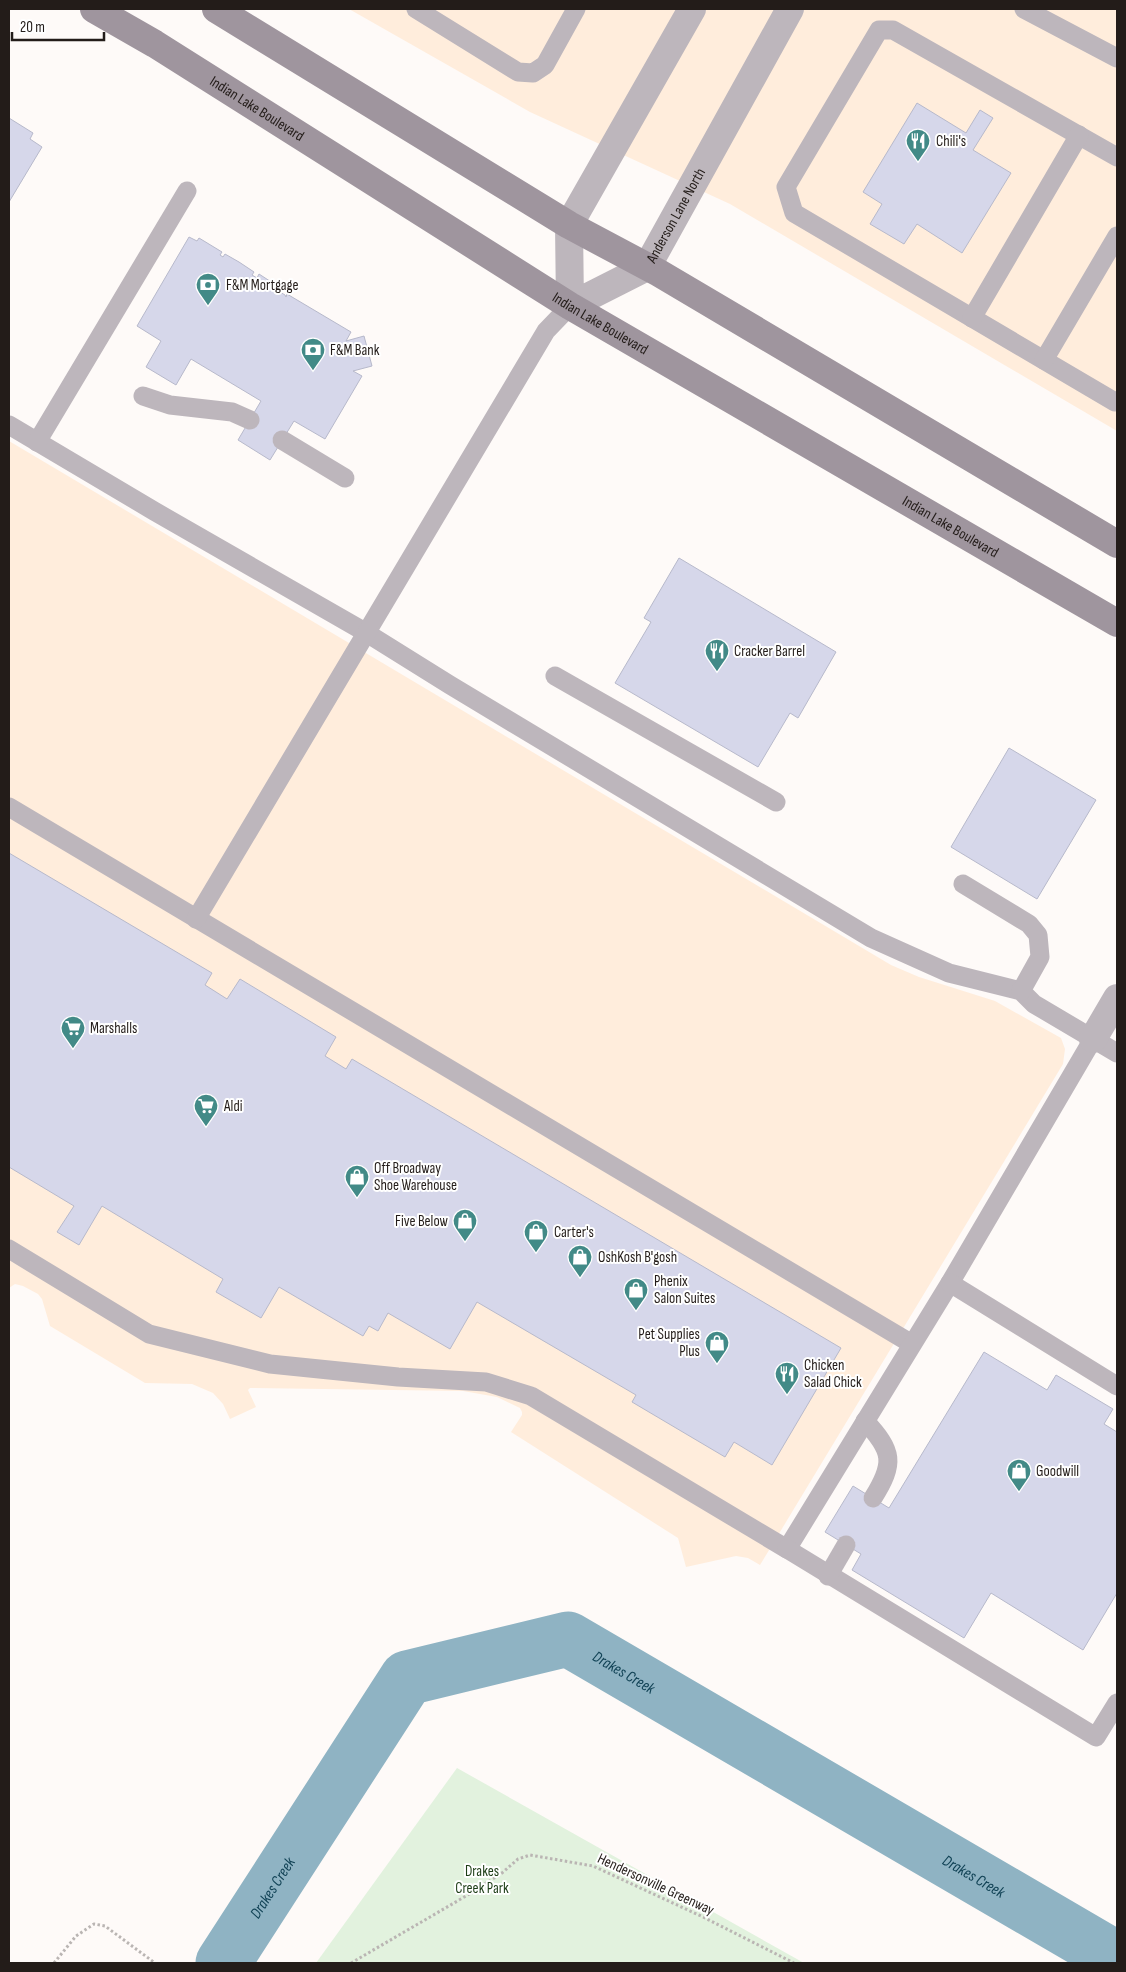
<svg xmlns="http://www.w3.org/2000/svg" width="1126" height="1972" viewBox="0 0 1126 1972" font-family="'Sofia Sans Condensed',sans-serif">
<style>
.commercial{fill:#ffeddc}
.green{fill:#e2f2de}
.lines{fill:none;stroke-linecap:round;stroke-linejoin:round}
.river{stroke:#8fb3c3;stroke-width:55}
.building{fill:#d6d7ea;stroke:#b7b9cb}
.path{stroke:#bab5b3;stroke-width:3;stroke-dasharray:2.5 2.5;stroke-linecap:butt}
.service{stroke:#bdb6bc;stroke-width:19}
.minor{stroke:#bdb6bc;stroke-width:28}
.tertiary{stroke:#bdb6bc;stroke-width:28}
.secondary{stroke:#9f959e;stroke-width:28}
.labels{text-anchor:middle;stroke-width:4;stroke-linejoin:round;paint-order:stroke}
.street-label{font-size:15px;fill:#231c19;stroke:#fff}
.poi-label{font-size:15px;fill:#231c19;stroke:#fff;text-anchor:start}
.park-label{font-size:15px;fill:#1d3d16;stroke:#fff}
.water-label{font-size:16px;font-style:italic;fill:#134457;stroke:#fff}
</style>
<rect width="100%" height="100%" fill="#fefaf8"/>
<!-- commercial -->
<g class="commercial">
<polygon points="349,9 1117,9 1117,431 730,204 530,112"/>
<polygon points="9,441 891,965 919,977 995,1001 1061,1038 1065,1049 1063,1064 760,1565 748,1558 736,1556 686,1567 678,1538 511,1432 522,1415 522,1412 520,1408 497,1397 463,1391 250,1388 248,1390 256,1407 230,1419 223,1404 213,1393 192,1384 145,1383 50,1326 42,1299 38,1294 23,1286 15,1284 9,1288"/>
</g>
<!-- green -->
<polygon class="green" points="457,1768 804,1963 316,1963"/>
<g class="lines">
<!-- river -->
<path class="river" id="s1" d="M223,1963L407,1678L568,1639L1117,1959"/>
</g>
<!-- building -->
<g class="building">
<polygon points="917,103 966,133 980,110 993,118 973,150 1011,173 962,253 917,224 904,244 870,224 882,204 863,192"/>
<polygon points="9,118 33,133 30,139 42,147 9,202"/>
<polygon points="189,237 197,241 199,238 222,252 220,255 223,257 225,254 239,262 254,272 252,275 257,278 259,274 282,289 280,292 285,295 286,297 287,294 351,332 346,341 364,336 372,366 353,371 362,376 325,439 294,421 270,460 238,440 261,401 191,359 176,385 146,367 161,341 137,326"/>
<polygon points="679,558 836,652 798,718 790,713 758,767 615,683 651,622 644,618"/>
<polygon points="1009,748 1096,800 1037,899 951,847"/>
<polygon points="9,853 212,973 205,985 227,999 240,979 336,1037 325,1056 346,1069 352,1059 841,1348 772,1465 734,1442 725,1457 632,1402 636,1395 477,1302 450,1349 388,1313 378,1331 369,1326 363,1336 279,1287 261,1318 216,1292 223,1279 102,1206 79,1245 57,1232 74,1206 9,1167"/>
<polygon points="984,1352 1047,1390 1056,1375 1113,1409 1104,1424 1117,1432 1117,1593 1083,1650 991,1593 964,1638 852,1570 861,1554 825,1532 853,1486 889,1508"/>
</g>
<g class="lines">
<!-- path -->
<g class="path">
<polyline points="54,1963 76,1936 94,1924 105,1926 155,1963"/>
<polyline points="351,1963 466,1896 502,1873 518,1859 530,1855 593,1866 703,1917 794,1963"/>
</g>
<!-- service -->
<g class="service">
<polyline points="416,9 518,72 533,73 545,65 576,9"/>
<polyline points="1024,9 1117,58"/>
<polyline points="1117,157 893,30 879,30 786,187 794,213 1115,402 1117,401"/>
<polyline points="972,318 1079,135"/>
<polyline points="1044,360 1117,236"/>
<polyline points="143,396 170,405 232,412 250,420"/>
<polyline points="9,425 154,511 365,632 450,685 871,938 949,973 1021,991 1034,1004 1117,1053"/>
<polyline points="282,440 345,478"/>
<polyline points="37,442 187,191"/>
<polyline points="555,676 776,802"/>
<polyline points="9,807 912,1344"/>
<polyline points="963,884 1029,924 1038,935 1040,957 1021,991"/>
<polyline points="196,919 546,331 570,306"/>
<polyline points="9,1249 149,1334 270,1364 398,1377 486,1382 531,1396 787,1549 950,1283 1093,1039"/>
<polyline points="950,1283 1117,1386"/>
<path d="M865,1421C893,1451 895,1463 873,1498"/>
<polyline points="787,1549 1096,1737 1117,1703"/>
<polyline points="828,1576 846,1545"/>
</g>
<!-- minor -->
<polyline class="minor" points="1093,1039 1117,998"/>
<!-- tertiary -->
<path class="tertiary" id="s2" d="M692,9L569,225L570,306L647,267L790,9"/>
<!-- secondary -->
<g class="secondary">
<path id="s3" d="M94,9L155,44L570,306L1117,623"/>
<polyline points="216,9 569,225 659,273 1117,544"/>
</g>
</g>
<!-- icons -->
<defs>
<symbol id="restaurant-pin" viewBox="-11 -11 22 30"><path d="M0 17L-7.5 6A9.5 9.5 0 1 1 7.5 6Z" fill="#428a87" stroke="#fff"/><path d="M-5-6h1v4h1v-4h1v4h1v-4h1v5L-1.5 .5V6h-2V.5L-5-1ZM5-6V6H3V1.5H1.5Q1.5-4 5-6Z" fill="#fff"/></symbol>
<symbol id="bank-pin" viewBox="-11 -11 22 30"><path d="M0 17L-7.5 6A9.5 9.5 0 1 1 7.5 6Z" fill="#428a87" stroke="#fff"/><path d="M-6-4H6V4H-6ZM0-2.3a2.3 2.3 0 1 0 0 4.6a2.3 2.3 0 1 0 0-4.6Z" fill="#fff"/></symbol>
<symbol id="supermarket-pin" viewBox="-11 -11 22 30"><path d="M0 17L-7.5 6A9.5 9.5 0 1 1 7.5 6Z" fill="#428a87" stroke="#fff"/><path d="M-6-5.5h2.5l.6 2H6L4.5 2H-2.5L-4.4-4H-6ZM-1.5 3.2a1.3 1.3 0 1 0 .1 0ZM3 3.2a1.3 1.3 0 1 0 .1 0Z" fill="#fff"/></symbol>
<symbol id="shop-pin" viewBox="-11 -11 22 30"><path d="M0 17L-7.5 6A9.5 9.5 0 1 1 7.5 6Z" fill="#428a87" stroke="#fff"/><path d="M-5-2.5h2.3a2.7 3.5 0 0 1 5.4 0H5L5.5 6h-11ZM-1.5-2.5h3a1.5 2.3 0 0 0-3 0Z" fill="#fff"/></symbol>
</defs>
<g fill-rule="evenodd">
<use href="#restaurant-pin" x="904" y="127" width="28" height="38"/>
<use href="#bank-pin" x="194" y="271" width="28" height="38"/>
<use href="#bank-pin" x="299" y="336" width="28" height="38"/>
<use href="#restaurant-pin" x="703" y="637" width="28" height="38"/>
<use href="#supermarket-pin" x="59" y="1014" width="28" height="38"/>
<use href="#supermarket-pin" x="192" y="1092" width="28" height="38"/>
<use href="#shop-pin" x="343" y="1163" width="28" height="38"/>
<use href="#shop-pin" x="451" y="1207" width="28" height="38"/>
<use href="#shop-pin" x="522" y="1218" width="28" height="38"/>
<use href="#shop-pin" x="566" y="1243" width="28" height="38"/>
<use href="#shop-pin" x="622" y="1276" width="28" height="38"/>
<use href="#shop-pin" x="703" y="1329" width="28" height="38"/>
<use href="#restaurant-pin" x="773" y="1360" width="28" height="38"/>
<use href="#shop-pin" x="1005" y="1457" width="28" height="38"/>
</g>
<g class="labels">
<!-- street labels -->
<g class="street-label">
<text dy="5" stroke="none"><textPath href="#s3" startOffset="191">Indian Lake Boulevard</textPath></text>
<text dy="5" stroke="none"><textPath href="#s2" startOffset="475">Anderson Lane North</textPath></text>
<text dy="5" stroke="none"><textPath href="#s3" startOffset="596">Indian Lake Boulevard</textPath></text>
<text dy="5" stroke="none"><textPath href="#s3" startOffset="1001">Indian Lake Boulevard</textPath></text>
<text transform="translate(656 1884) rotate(25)" y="5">Hendersonville Greenway</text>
</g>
<!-- poi labels -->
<g class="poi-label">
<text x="936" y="146">Chili's</text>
<text x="226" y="290">F&amp;M Mortgage</text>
<text x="330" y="355">F&amp;M Bank</text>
<text x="734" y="656">Cracker Barrel</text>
<text x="90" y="1033">Marshalls</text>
<text x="224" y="1111">Aldi</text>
<text x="374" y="1173">Off Broadway<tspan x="374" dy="17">Shoe Warehouse</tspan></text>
<text x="448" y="1226" text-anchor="end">Five Below</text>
<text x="554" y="1237">Carter's</text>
<text x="598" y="1262">OshKosh B'gosh</text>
<text x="654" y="1286">Phenix<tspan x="654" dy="17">Salon Suites</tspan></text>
<text x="700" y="1339" text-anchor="end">Pet Supplies<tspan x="700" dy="17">Plus</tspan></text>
<text x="804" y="1370">Chicken<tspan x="804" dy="17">Salad Chick</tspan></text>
<text x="1036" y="1476">Goodwill</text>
</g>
<!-- park labels -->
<g class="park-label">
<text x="482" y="1876">Drakes<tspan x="482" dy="17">Creek Park</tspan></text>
</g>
<!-- water labels -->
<g class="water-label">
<text dy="6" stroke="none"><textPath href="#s1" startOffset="570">Drakes Creek</textPath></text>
<text dy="6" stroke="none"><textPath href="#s1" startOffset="975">Drakes Creek</textPath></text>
<text dy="6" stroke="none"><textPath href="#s1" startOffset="90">Drakes Creek</textPath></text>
</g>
</g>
<!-- border -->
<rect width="1126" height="1972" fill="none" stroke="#231c19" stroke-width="20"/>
<!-- scale -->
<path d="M12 32v8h92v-8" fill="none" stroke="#231c19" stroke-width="2.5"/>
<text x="20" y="32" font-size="15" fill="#231c19" stroke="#ffffff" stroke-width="4" paint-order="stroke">20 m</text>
</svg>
